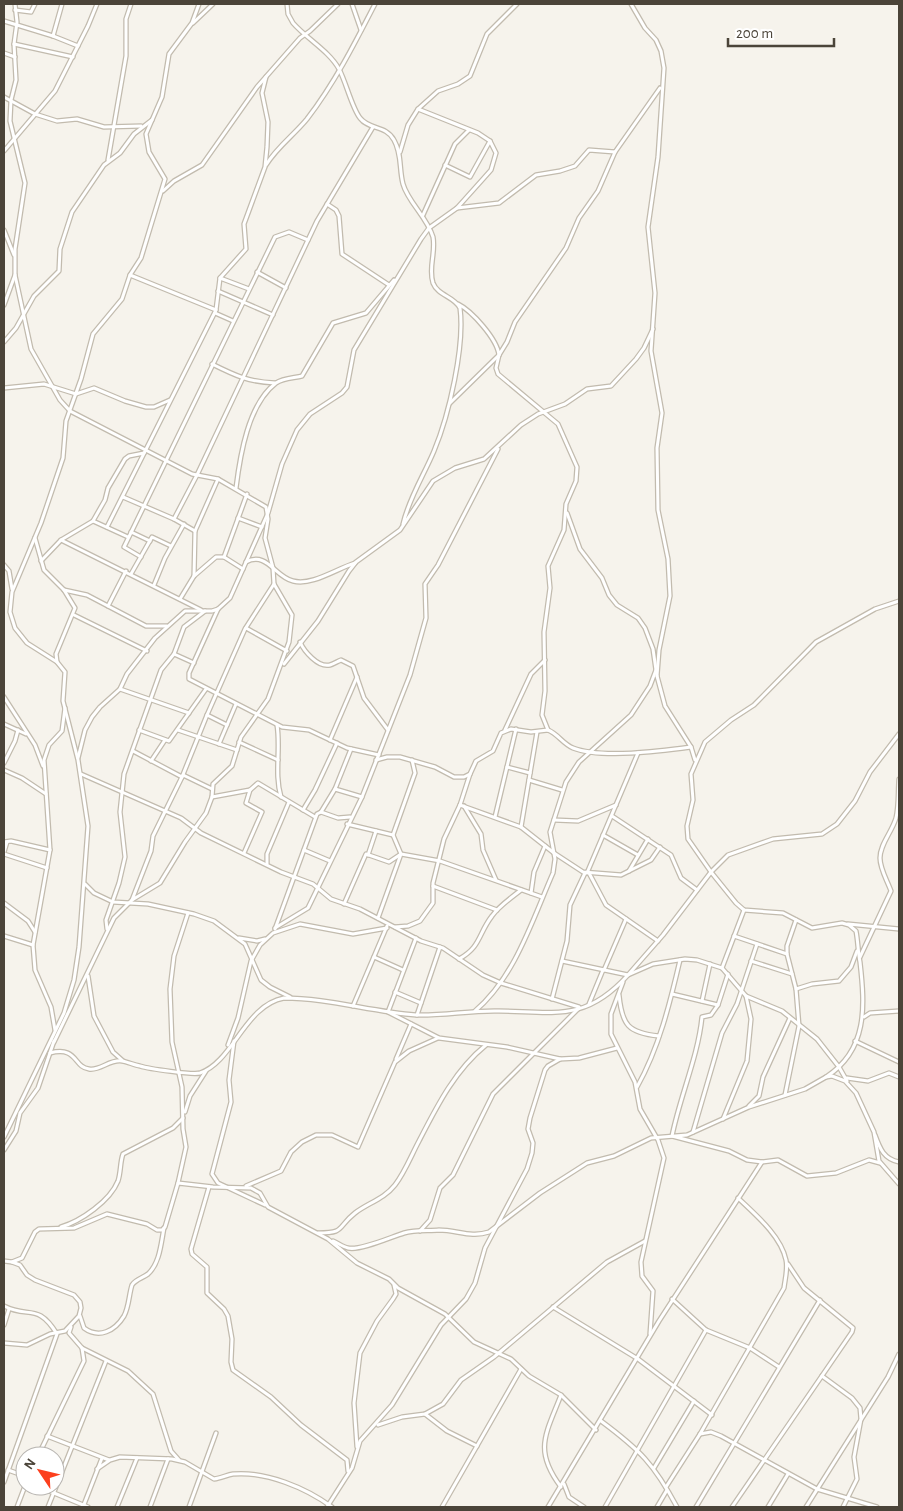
<svg xmlns="http://www.w3.org/2000/svg" width="903" height="1511" viewBox="0 0 903 1511" font-family="'Alegreya Sans',sans-serif">
<style>
.lines{fill:none;stroke-linecap:round;stroke-linejoin:round}
.minor-casing{stroke:#c2bbae;stroke-width:5.5}
.minor{stroke:#fff;stroke-width:3}
</style>
<rect width="100%" height="100%" fill="#f6f3ec"/>
<g class="lines">
<defs>
<g id="minor">
<polyline points="15,4 17,22 14,44 16,80 11,100 10,121 25,183 15,249 15,275 31,349 60,400 70,411 192,474 218,479 266,507 268,519 265,538 273,568 274,584 292,615 289,642 268,699 241,737 232,766 213,784 212,797 206,813 185,842 160,883 132,900 114,918 54,1042"/>
<path d="M287,4L288,14L293,23C307,39 329,51 339,69C346,82 352,108 360,118C369,130 386,125 394,140C402,154 399,169 403,184C408,202 427,217 433,237C436,253 428,268 433,283C438,296 454,296 460,308C465,346 449,415 434,451C424,475 409,498 403,524"/>
<polyline points="352,4 361,30"/>
<polyline points="631,4 645,28 656,40 661,51 664,68 658,157 648,227 655,293 651,351 662,413 657,448 658,510 668,559 670,596 659,650 657,676"/>
<polyline points="15,10 31,12 35,4"/>
<polyline points="4,21 53,36 78,46"/>
<polyline points="193,23 213,4"/>
<polyline points="53,36 62,4"/>
<polyline points="14,44 73,57"/>
<polyline points="4,53 15,57"/>
<polyline points="4,97 35,114 57,121 77,119 104,127 141,126"/>
<polyline points="4,151 55,91 88,26 97,4"/>
<polyline points="400,152 408,125 418,109 438,91 458,84 470,76 487,34 517,4"/>
<polyline points="108,160 126,56 126,19 131,4"/>
<path d="M266,165C277,147 294,135 307,119C334,84 355,43 375,4"/>
<polyline points="445,165 470,177 490,141"/>
<polyline points="163,191 174,181 202,165 257,87 300,38 310,31 338,4"/>
<polyline points="327,204 336,210 339,216 342,254 389,285"/>
<polyline points="457,208 499,203 536,175 560,171 575,166 589,150 615,152 660,88"/>
<polyline points="423,215 455,144 469,130"/>
<polyline points="4,230 14,255"/>
<polyline points="257,272 286,288"/>
<polyline points="130,275 216,310"/>
<polyline points="220,278 249,289"/>
<polyline points="218,291 273,315"/>
<path d="M458,304C472,311 497,339 499,355L507,342L515,322L566,248L579,218L598,191L615,152"/>
<polyline points="4,305 15,275"/>
<polyline points="215,313 233,321"/>
<polyline points="4,342 16,328 34,296 59,271 60,249 72,212 104,165 120,153 134,134 152,120"/>
<polyline points="499,355 496,368 498,374 558,424 577,467 576,481 566,504 564,530 548,566 550,588 544,632 545,691 542,715 548,730"/>
<path d="M212,364C236,376 249,382 275,383"/>
<polyline points="4,388 44,384 76,394 94,388 125,401 146,407 154,407 170,400"/>
<polyline points="450,403 499,355"/>
<path d="M236,488C240,456 248,404 276,383C283,378 294,378 302,376L333,323L366,313L394,280"/>
<polyline points="123,497 174,519 195,531"/>
<polyline points="567,513 580,549 602,578 609,595 617,605 638,618 645,628 653,649 656,670"/>
<polyline points="238,518 262,527"/>
<polyline points="174,519 197,475 317,221 373,127"/>
<polyline points="93,521 128,537"/>
<polyline points="107,527 216,310 220,278 246,249 244,224 265,167 267,147 268,122 262,93 266,77"/>
<polyline points="131,532 150,541"/>
<polyline points="35,538 44,570 64,590 75,608 56,654 57,662"/>
<polyline points="61,540 201,610"/>
<polyline points="141,557 124,547 275,237 289,232 308,240"/>
<polyline points="224,557 247,494"/>
<polyline points="41,561 61,540 93,521 105,500 108,488 125,459 129,456 144,453"/>
<path d="M246,562C267,551 275,577 293,581C312,586 336,569 355,563"/>
<polyline points="4,565 9,571 12,589"/>
<polyline points="131,574 152,537 171,546"/>
<polyline points="194,576 195,531 218,479"/>
<polyline points="154,585 165,558 184,524"/>
<polyline points="64,590 87,595 146,626 167,626"/>
<polyline points="180,599 194,576 216,557 224,557 243,569"/>
<polyline points="108,606 126,571"/>
<polyline points="218,609 189,673 189,679 282,727 309,730 347,748 379,755"/>
<polyline points="74,615 147,651"/>
<polyline points="246,628 287,651"/>
<path d="M300,642C304,651 318,668 330,665C334,664 338,661 341,660L353,666L364,698L388,730"/>
<polyline points="174,654 194,663"/>
<polyline points="284,664 318,621 349,571 356,562 400,530 433,481 455,468 484,459 521,425 538,414 565,404 587,389 611,386 636,359 644,348 653,329"/>
<polyline points="657,676 665,706 691,747 695,760"/>
<polyline points="120,689 189,713"/>
<polyline points="4,697 35,745 43,766"/>
<polyline points="207,715 227,725"/>
<polyline points="4,724 26,734"/>
<path d="M277,725C281,749 274,773 281,797"/>
<polyline points="139,730 169,741 206,689"/>
<polyline points="178,730 237,750"/>
<polyline points="505,730 531,674 545,660"/>
<polyline points="330,740 357,677"/>
<polyline points="239,742 278,760"/>
<polyline points="219,744 236,704"/>
<polyline points="133,751 182,777"/>
<polyline points="78,758 85,730 92,717 100,707 120,689 127,674 155,638 185,611 212,611 218,609 230,598 268,513 282,464 297,430 310,414 342,393 347,387 354,350 421,239 429,228 457,208 483,179 491,170 496,153 490,141 478,133 418,109"/>
<path d="M376,760L387,757H400L435,767L454,777H464L470,774L476,761L493,751L501,733L511,729L531,732L548,730C558,734 563,744 573,748C601,759 661,751 691,747"/>
<polyline points="151,761 165,740"/>
<polyline points="4,763 15,741 18,730"/>
<polyline points="507,767 530,773"/>
<polyline points="4,770 22,778 46,794"/>
<polyline points="81,774 181,818 201,833 281,872 313,884 331,899 360,909 421,941 443,948 483,975 501,983 579,1007"/>
<polyline points="183,775 212,789"/>
<polyline points="529,780 562,790"/>
<polyline points="335,789 362,797"/>
<polyline points="212,797 250,790 258,783 315,817"/>
<polyline points="460,805 521,827 554,853 583,872 621,875 651,860 660,847"/>
<polyline points="464,806 481,834 483,850 496,880"/>
<polyline points="303,810 315,790 337,743"/>
<polyline points="321,812 335,789 351,749"/>
<polyline points="612,816 671,855 681,878 697,890"/>
<polyline points="495,817 516,729"/>
<polyline points="554,820 578,821 616,805"/>
<polyline points="347,824 393,835"/>
<polyline points="521,827 537,732"/>
<polyline points="603,835 638,855"/>
<polyline points="4,842 11,841 50,850"/>
<polyline points="304,850 330,861"/>
<polyline points="4,852 7,842"/>
<polyline points="244,853 262,812 246,803 250,790"/>
<polyline points="4,854 47,868"/>
<polyline points="368,855 376,831"/>
<polyline points="267,864 267,854 289,802"/>
<polyline points="629,871 648,839"/>
<polyline points="587,873 638,753"/>
<polyline points="589,873 606,905 658,941"/>
<polyline points="85,884 94,893 113,902 148,904 194,914 214,921 245,944 261,980 270,987 290,997"/>
<polyline points="433,886 497,910"/>
<polyline points="531,893 534,872 545,846"/>
<polyline points="132,900 151,851 153,836 182,777 207,715 245,629 274,584"/>
<polyline points="4,903 28,921 35,932"/>
<polyline points="344,904 366,854 389,862 401,854 440,861 542,897"/>
<polyline points="378,918 401,854 393,835 415,773 412,760"/>
<polyline points="848,924 899,929"/>
<polyline points="395,927 408,926 420,921 433,903 433,883 444,839 460,805 470,774"/>
<polyline points="275,928 308,908 362,797 410,675 426,618 425,584 438,565 498,449"/>
<polyline points="107,929 106,920 119,883 125,857 120,812 124,774 161,670 174,654 184,627 205,611"/>
<polyline points="275,929 317,814 321,812 338,818 350,817"/>
<polyline points="4,936 33,945"/>
<polyline points="734,936 787,954"/>
<polyline points="239,938 257,941 265,939"/>
<polyline points="416,938 388,1012 439,1038 507,1047 560,1059 579,1058 617,1048"/>
<polyline points="374,957 403,970"/>
<path d="M860,957L891,891C887,880 880,869 880,858C880,844 892,832 896,818C899,805 898,792 899,779"/>
<path d="M459,959C481,947 478,934 492,916C499,906 511,898 521,890"/>
<polyline points="562,961 628,975 653,964 685,959 697,960 722,968 746,996 782,1011 817,1039 839,1067 847,1081"/>
<polyline points="751,961 792,974"/>
<polyline points="722,968 744,910"/>
<polyline points="604,970 626,919"/>
<path d="M728,974L718,1005L711,1015L702,1017C698,1057 680,1096 672,1136L729,1151L747,1160L762,1162L778,1160L807,1176L836,1173L869,1160L880,1163"/>
<polyline points="88,976 94,1016 113,1052 122,1060"/>
<polyline points="623,982 611,1014 611,1034 635,1082 640,1109 658,1140 664,1158 641,1262 642,1276 653,1291 650,1334"/>
<polyline points="796,989 812,984 839,981 851,967 857,951"/>
<polyline points="395,992 421,1003"/>
<polyline points="672,994 718,1005"/>
<path d="M619,995C622,1025 628,1033 659,1036"/>
<polyline points="552,999 567,941 570,905 585,873"/>
<polyline points="702,1001 710,964"/>
<polyline points="589,1004 603,970"/>
<polyline points="353,1006 387,926"/>
<path d="M475,1011C515,977 532,921 553,873L555,859L550,832L566,782L579,762L631,715L650,686L656,670"/>
<polyline points="417,1015 440,947"/>
<polyline points="864,1017 870,1013 899,1011"/>
<polyline points="55,1030 51,1007 35,970 33,945 50,850 44,760 49,745 62,731 65,708"/>
<polyline points="234,1041 229,1080 231,1102 212,1174 218,1183 265,1205"/>
<polyline points="855,1041 899,1062"/>
<polyline points="228,1045 238,1018 251,961 260,945 273,933 300,924 353,934 387,928"/>
<path d="M50,1053C78,1046 73,1067 89,1069C100,1071 110,1059 122,1061C128,1062 134,1065 140,1066C149,1069 193,1075 200,1073C233,1062 245,1005 284,998C328,998 372,1012 416,1015C443,1016 472,1010 499,1011C555,1012 586,1022 628,975L663,935L711,872L728,855L773,839L822,834L837,824L855,801L870,772L899,734"/>
<polyline points="396,1059 411,1024"/>
<path d="M826,1077C868,1050 865,1006 860,962C858,952 858,941 856,931L849,925L842,923L812,928L783,913L744,910L736,903L711,872L688,839L687,826L693,800L691,774L705,742L731,720L754,705L816,642L875,609L899,601"/>
<polyline points="847,1078 868,1081 889,1073 899,1077"/>
<path d="M637,1087C659,1048 670,1003 680,960"/>
<polyline points="785,1095 799,1026 796,989 787,954 787,946 796,920"/>
<polyline points="749,1106 759,1096 763,1077 790,1018"/>
<polyline points="185,1112 190,1096 206,1071"/>
<polyline points="723,1119 747,1061 751,1019 746,996"/>
<polyline points="693,1132 722,1033 737,1004 757,944"/>
<path d="M875,1135C880,1149 884,1159 899,1162"/>
<polyline points="4,1137 64,1013 74,980 79,947 88,826 78,760 63,701 65,672 57,662 27,643 15,628 10,612 12,592 41,523 63,458 66,421 81,379 93,334 122,299 130,275 141,258 165,179 149,152 146,134 162,97 169,54 192,23 199,4"/>
<polyline points="4,1150 16,1131 20,1113 38,1088 54,1041"/>
<polyline points="178,1183 186,1147 183,1129 182,1087 172,1042 170,989 174,956 188,913"/>
<polyline points="246,1186 281,1171 291,1152 302,1142 316,1135 332,1135 358,1147 395,1062 409,1051 438,1038"/>
<polyline points="209,1187 191,1249 192,1254 207,1267 207,1293 224,1309 228,1316 232,1339 231,1362 233,1370 271,1397 301,1425 347,1460 348,1471"/>
<path d="M61,1227C81,1221 110,1201 118,1181C121,1172 120,1162 123,1154L173,1128L183,1118"/>
<polyline points="420,1231 430,1220 440,1188 453,1175 493,1094 579,1008"/>
<path d="M318,1233C346,1233 336,1228 355,1213C368,1203 384,1199 395,1185C405,1172 411,1156 419,1141C437,1106 455,1070 486,1045"/>
<path d="M333,1241C338,1243 343,1247 348,1248C360,1251 391,1237 404,1233C415,1230 428,1231 439,1230C457,1230 471,1238 489,1232L540,1193L587,1163L614,1156L651,1138L687,1135L749,1107L805,1089L826,1077L832,1076L845,1081L856,1093L874,1132L879,1161L899,1184"/>
<polyline points="4,1261 12,1262 22,1258 35,1232 39,1229 74,1228 107,1214 147,1224 157,1230 162,1230 165,1227 178,1183 213,1187 251,1188 260,1193 268,1207 328,1239 357,1263 389,1279 398,1288 445,1314 474,1342 511,1359 529,1376 561,1395 596,1430"/>
<polyline points="672,1299 706,1330 750,1348 779,1367"/>
<path d="M4,1306C29,1319 37,1302 57,1334L4,1482"/>
<polyline points="553,1307 638,1359 712,1415"/>
<path d="M80,1316L84,1328C99,1339 115,1331 124,1316C129,1307 129,1294 132,1285C136,1279 143,1278 148,1274C160,1263 161,1243 164,1228"/>
<polyline points="4,1325 9,1309"/>
<polyline points="71,1327 69,1333 82,1348 128,1371 153,1394 171,1451 179,1460"/>
<polyline points="4,1343 27,1345 50,1334 65,1331 79,1316 81,1308 80,1302 74,1295 35,1280 27,1275 20,1265 12,1262"/>
<polyline points="822,1376 852,1398 860,1408 861,1419 854,1457 857,1479 843,1507"/>
<polyline points="425,1414 447,1431 477,1446"/>
<path d="M601,1421C640,1450 654,1464 677,1507"/>
<polyline points="378,1425 402,1417 425,1414 443,1404 461,1380 494,1357 607,1262 645,1241"/>
<polyline points="700,1434 711,1432 721,1436 817,1489 877,1507"/>
<polyline points="47,1436 109,1460"/>
<polyline points="357,1447 354,1403 360,1353 377,1321 393,1299 396,1294 394,1285"/>
<polyline points="38,1456 84,1361 82,1348"/>
<polyline points="654,1468 694,1401"/>
<path d="M97,1469L110,1460L120,1457L172,1459L185,1462L214,1479C221,1478 227,1475 233,1474C266,1471 306,1488 332,1507"/>
<polyline points="8,1470 25,1476"/>
<polyline points="564,1484 569,1497 584,1507"/>
<polyline points="37,1486 88,1507"/>
<path d="M561,1487C533,1450 546,1434 561,1395"/>
<path d="M666,1487L700,1434L784,1288C785,1279 788,1269 786,1260C781,1236 756,1215 738,1198"/>
<polyline points="17,1507 25,1486"/>
<polyline points="48,1507 106,1361"/>
<polyline points="83,1507 102,1458"/>
<polyline points="117,1507 137,1458"/>
<polyline points="150,1507 168,1459"/>
<polyline points="189,1507 216,1433"/>
<polyline points="327,1507 352,1468 360,1441 392,1405 441,1325 466,1299 475,1283 485,1248 527,1169 532,1153 533,1143 528,1129 530,1118 545,1070 548,1066 560,1059"/>
<polyline points="442,1507 521,1369"/>
<polyline points="548,1507 659,1321 762,1162"/>
<polyline points="605,1507 706,1330"/>
<polyline points="657,1507 667,1490"/>
<polyline points="696,1507 820,1300"/>
<polyline points="732,1507 852,1332 853,1328 804,1288 788,1264"/>
<polyline points="768,1507 788,1474"/>
<polyline points="806,1507 888,1377 899,1354"/>
</g>
</defs>
<!-- minor casing -->
<use href="#minor" class="minor-casing"/>
<!-- minor -->
<use href="#minor" class="minor"/>
</g>
<!-- border -->
<rect width="903" height="1511" fill="none" stroke="#4b4439" stroke-width="10"/>
<!-- north arrow -->
<g transform="translate(40 1471) rotate(305)"><circle r="24" fill="#ffffff" stroke="#b7b4b0"/>
<path d="M0-4L9 19L0 12L-9 19Z" fill="#fc3f1d"/>
<text y="-8" font-size="14" font-weight="bold" text-anchor="middle" fill="#4b4439">N</text>
</g>
<!-- scale -->
<path d="M728 38v8h106v-8" fill="none" stroke="#4b4439" stroke-width="2.5"/>
<text x="736" y="38" font-size="15" fill="#4b4439" stroke="#ffffff" stroke-width="4" paint-order="stroke">200 m</text>
</svg>
